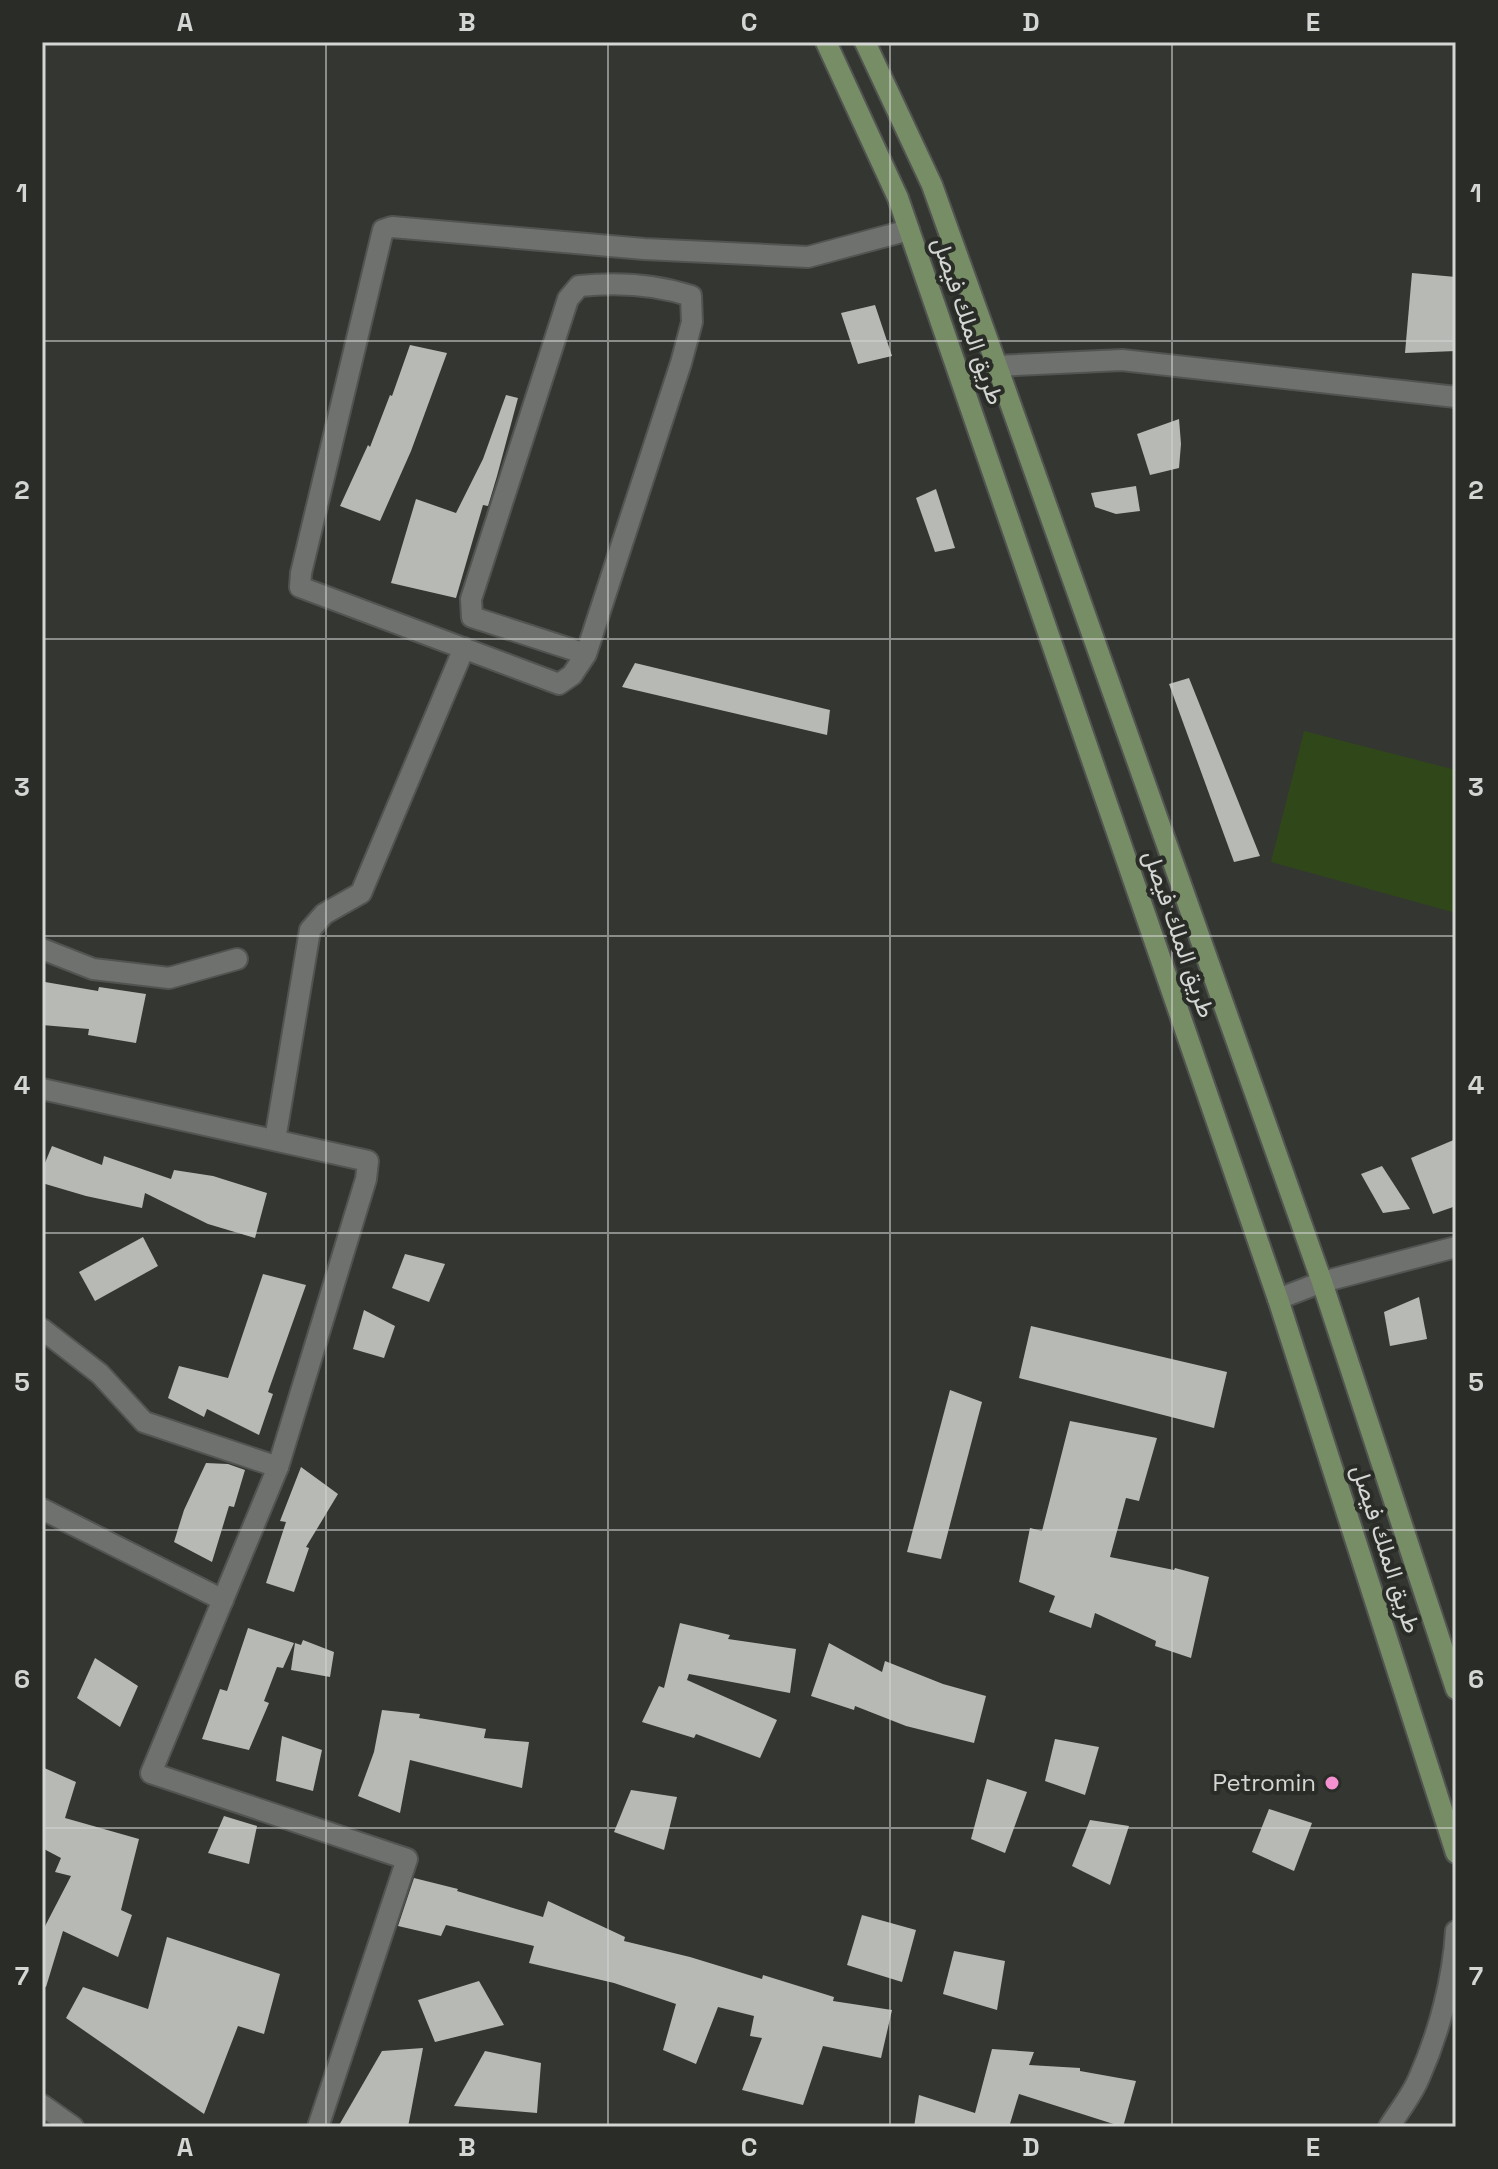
<svg xmlns="http://www.w3.org/2000/svg" width="1498" height="2169" viewBox="0 0 1498 2169" font-family="'Space Grotesk',Vazirmatn,sans-serif">
<style>
.green{fill:#304819}
.building{fill:#b7b9b5}
.lines{fill:none;stroke-linecap:round;stroke-linejoin:round}
.minor-casing{stroke:#525452;stroke-width:24}
.tertiary-casing{stroke:#525452;stroke-width:24}
.primary-casing{stroke:#525452;stroke-width:24}
.minor{stroke:#6e716d;stroke-width:20}
.tertiary{stroke:#6e716d;stroke-width:20}
.primary{stroke:#768d65;stroke-width:20}
.grid{fill:none;stroke:#d4d6d3;stroke-width:2;stroke-opacity:0.55}
.poi-dot{fill:#f590d1;stroke:#2a2c28;stroke-width:3}
.labels{text-anchor:middle;stroke-width:8;stroke-linejoin:round;paint-order:stroke}
.street-label{font-size:24px;fill:#d4d6d3;stroke:#2a2c28}
.poi-label{font-size:24px;fill:#d4d6d3;stroke:#2a2c28;text-anchor:end}
.neatline{fill:none;stroke:#d4d6d3;stroke-width:3}
.grid-label{font-size:26px;text-anchor:middle;font-weight:bold;fill:#d4d6d3}
</style>
<rect width="100%" height="100%" fill="#343632"/>
<!-- green -->
<polygon class="green" points="1304,731 1456,770 1456,913 1271,862"/>
<!-- building -->
<g class="building">
<polygon points="1412,273 1456,277 1456,351 1405,353"/>
<polygon points="875,305 892,356 858,364 841,313"/>
<polygon points="410,345 447,353 411,451 380,521 340,506 368,445 370,447 390,395 392,396"/>
<polygon points="506,395 518,398 497,476 488,506 483,505 456,598 391,583 416,499 456,513 483,459"/>
<polygon points="1179,419 1181,444 1179,468 1150,475 1137,434"/>
<polygon points="1136,486 1140,511 1116,514 1095,507 1091,493"/>
<polygon points="936,489 955,548 935,552 916,498"/>
<polygon points="635,663 830,710 827,735 622,687"/>
<polygon points="1189,678 1260,856 1234,862 1169,684"/>
<polygon points="45,982 98,991 99,987 146,994 136,1043 88,1035 89,1029 42,1025"/>
<polygon points="1456,1139 1456,1206 1433,1214 1411,1158"/>
<polygon points="52,1146 102,1165 104,1156 171,1179 174,1170 213,1176 267,1193 255,1238 208,1224 145,1193 142,1208 86,1196 42,1183 42,1170"/>
<polygon points="1382,1166 1410,1209 1383,1213 1361,1174"/>
<polygon points="143,1237 158,1266 95,1301 79,1272"/>
<polygon points="405,1254 445,1264 429,1302 392,1288"/>
<polygon points="263,1274 306,1285 268,1392 273,1394 259,1435 207,1409 204,1417 168,1398 179,1366 228,1378"/>
<polygon points="1419,1297 1427,1339 1390,1346 1384,1312"/>
<polygon points="364,1310 395,1326 384,1358 353,1349"/>
<polygon points="1031,1326 1227,1372 1214,1428 1019,1378"/>
<polygon points="950,1390 982,1402 941,1559 907,1552"/>
<polygon points="1070,1421 1157,1438 1139,1501 1126,1498 1110,1557 1174,1570 1175,1568 1209,1577 1191,1658 1155,1646 1156,1641 1095,1613 1091,1628 1049,1612 1055,1596 1019,1582 1030,1528 1042,1531"/>
<polygon points="206,1463 228,1464 245,1470 234,1507 229,1506 212,1562 174,1542 184,1510"/>
<polygon points="301,1467 338,1494 306,1547 309,1548 294,1592 266,1583 286,1522 280,1521"/>
<polygon points="680,1623 730,1635 728,1639 796,1649 790,1693 689,1674 687,1680 777,1720 760,1758 696,1734 694,1738 642,1722 659,1686 664,1688"/>
<polygon points="248,1628 294,1643 283,1668 277,1667 264,1701 269,1703 249,1750 202,1739 220,1689 227,1691"/>
<polygon points="303,1640 334,1652 330,1677 291,1670 295,1643 301,1645"/>
<polygon points="829,1643 882,1672 885,1661 943,1684 986,1696 974,1743 906,1726 855,1706 854,1710 811,1696"/>
<polygon points="95,1658 138,1686 120,1727 77,1698"/>
<polygon points="382,1710 420,1714 419,1718 486,1729 484,1738 529,1742 522,1788 410,1760 400,1813 358,1796 374,1752"/>
<polygon points="282,1736 322,1750 313,1791 276,1781"/>
<polygon points="1055,1739 1099,1747 1085,1795 1045,1781"/>
<polygon points="42,1767 76,1782 65,1818 139,1839 121,1910 132,1915 118,1957 63,1931 46,1987 42,1986 42,1932 71,1876 55,1872 61,1858 42,1848"/>
<polygon points="987,1779 1027,1792 1005,1853 971,1839"/>
<polygon points="631,1790 677,1797 664,1850 614,1832"/>
<polygon points="1269,1809 1312,1823 1294,1871 1252,1852"/>
<polygon points="224,1816 257,1826 249,1864 208,1853"/>
<polygon points="1090,1820 1129,1826 1110,1885 1072,1866"/>
<polygon points="414,1878 458,1889 457,1891 543,1917 548,1901 625,1937 624,1941 690,1957 762,1979 763,1975 834,1997 833,2001 892,2010 881,2058 823,2046 803,2105 742,2090 762,2038 750,2036 754,2016 718,2007 696,2064 663,2050 676,2004 614,1983 529,1963 534,1946 446,1925 441,1936 398,1926"/>
<polygon points="862,1915 916,1930 902,1982 847,1965"/>
<polygon points="167,1937 280,1974 264,2034 238,2026 204,2114 66,2018 83,1987 148,2009"/>
<polygon points="954,1951 1005,1961 997,2010 943,1994"/>
<polygon points="479,1981 504,2025 435,2042 418,2000"/>
<polygon points="423,2048 408,2127 338,2127 382,2051"/>
<polygon points="992,2049 1034,2052 1029,2065 1080,2068 1080,2071 1136,2081 1123,2127 1019,2094 1009,2127 914,2127 919,2095 975,2113"/>
<polygon points="485,2051 541,2063 537,2113 454,2106"/>
</g>
<g class="lines">
<defs>
<g id="minor">
<polyline points="997,366 1122,360 1456,397"/>
<path d="M586,654L472,617L471,599L568,299L579,286C617,282 655,284 691,296L692,322L681,363L586,654L572,675L559,684L300,587L301,573L383,230L392,227L644,249L808,257L909,230"/>
<polyline points="42,949 93,969 169,978 237,959"/>
<polyline points="42,1089 368,1161 366,1179 278,1467 151,1773 407,1859 318,2127"/>
<polyline points="275,1140 310,930 324,914 361,893 464,648"/>
<polyline points="1278,1299 1322,1282 1456,1247"/>
<polyline points="42,1329 100,1374 144,1422 278,1467"/>
<polyline points="42,1509 223,1600"/>
</g>
<g id="tertiary">
<polyline points="42,2105 73,2127"/>
<path d="M1389,2127C1399,2111 1412,2095 1419,2078C1439,2033 1453,1980 1456,1931"/>
</g>
<g id="primary">
<polyline points="826,42 898,198 1278,1299 1456,1853"/>
<polyline points="865,42 932,185 997,366 1322,1282 1456,1689"/>
</g>
</defs>
<!-- minor casing -->
<use href="#minor" class="minor-casing"/>
<!-- tertiary casing -->
<use href="#tertiary" class="tertiary-casing"/>
<!-- primary casing -->
<use href="#primary" class="primary-casing"/>
<!-- minor -->
<use href="#minor" class="minor"/>
<!-- tertiary -->
<use href="#tertiary" class="tertiary"/>
<!-- primary -->
<use href="#primary" class="primary"/>
</g>
<!-- grid -->
<path class="grid" d="M326,42V2127M608,42V2127M890,42V2127M1172,42V2127M42,341H1456M42,639H1456M42,936H1456M42,1233H1456M42,1530H1456M42,1828H1456"/>
<!-- markers -->
<circle class="poi-dot" cx="1332" cy="1783" r="8"/>
<g class="labels">
<!-- street labels -->
<g class="street-label">
<text transform="translate(968 321) rotate(71)" y="8">طريق الملك فيصل</text>
<text transform="translate(1179 934) rotate(71)" y="8">طريق الملك فيصل</text>
<text transform="translate(1386 1549) rotate(72)" y="8">طريق الملك فيصل</text>
</g>
<!-- poi labels -->
<g class="poi-label">
<text x="1316" y="1791">Petromin</text>
</g>
</g>
<!-- border -->
<rect width="1498" height="2169" fill="none" stroke="#2a2c28" stroke-width="88"/>
<rect x="44" y="44" width="1410" height="2081" class="neatline"/>
<g class="grid-label">
<text x="185" y="31">A</text>
<text x="467" y="31">B</text>
<text x="749" y="31">C</text>
<text x="1031" y="31">D</text>
<text x="1313" y="31">E</text>
<text x="22" y="202">1</text>
<text x="1476" y="202">1</text>
<text x="22" y="499">2</text>
<text x="1476" y="499">2</text>
<text x="22" y="796">3</text>
<text x="1476" y="796">3</text>
<text x="22" y="1094">4</text>
<text x="1476" y="1094">4</text>
<text x="22" y="1391">5</text>
<text x="1476" y="1391">5</text>
<text x="22" y="1688">6</text>
<text x="1476" y="1688">6</text>
<text x="22" y="1985">7</text>
<text x="1476" y="1985">7</text>
<text x="185" y="2156">A</text>
<text x="467" y="2156">B</text>
<text x="749" y="2156">C</text>
<text x="1031" y="2156">D</text>
<text x="1313" y="2156">E</text>
</g>
</svg>
